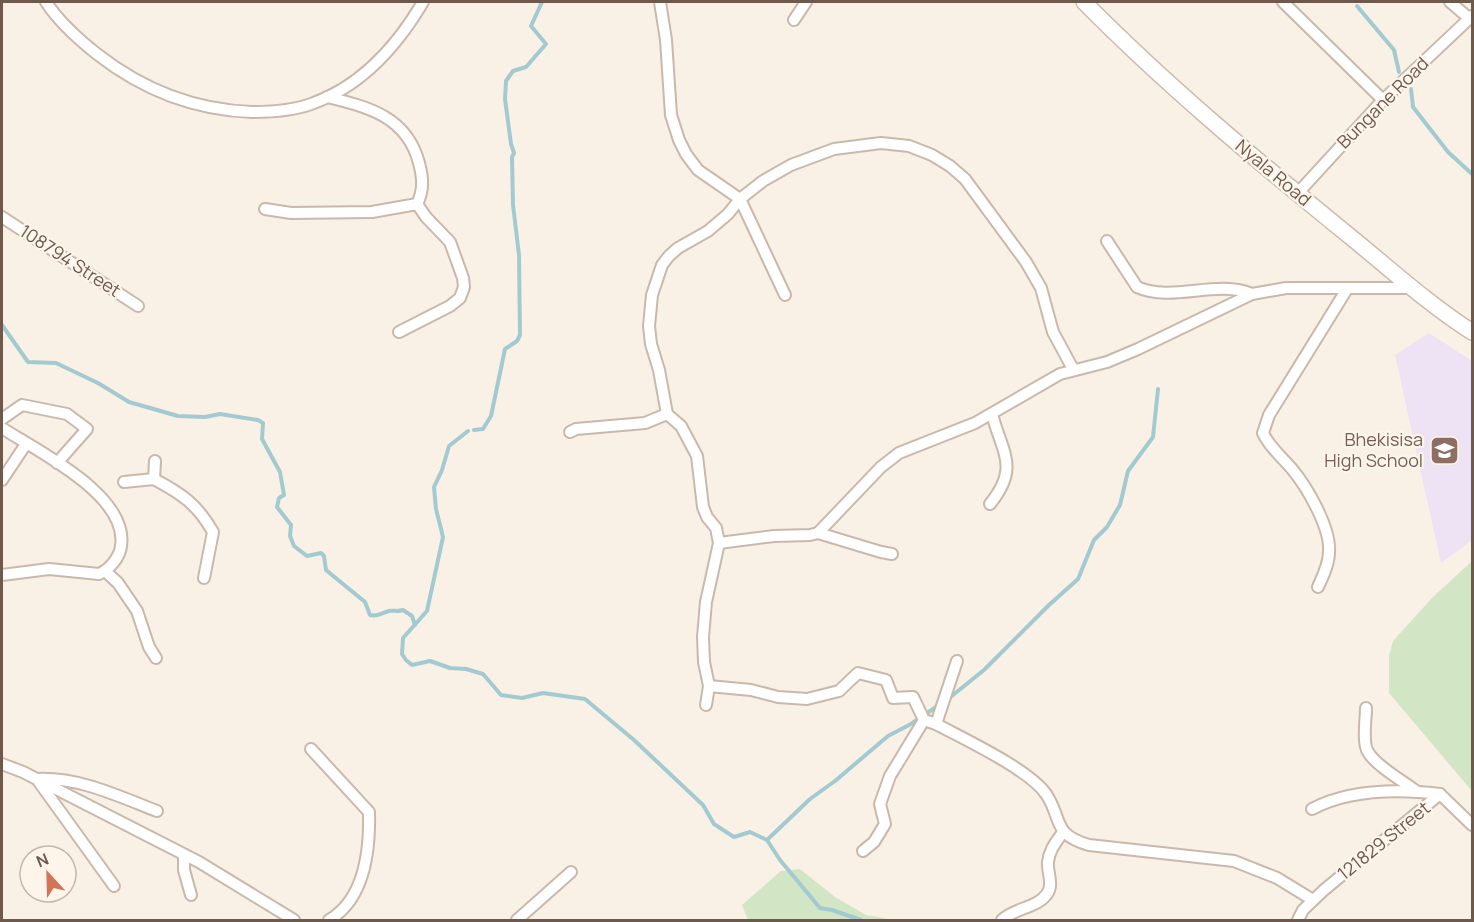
<svg xmlns="http://www.w3.org/2000/svg" width="1474" height="922" viewBox="0 0 1474 922" font-family="Manrope,sans-serif">
<style>
.education{fill:#eee2f5}
.green{fill:#d2e5c5}
.lines{fill:none;stroke-linecap:round;stroke-linejoin:round}
.stream{stroke:#a3cad1;stroke-width:4}
.street-casing{stroke:#c9b9ac;stroke-width:14}
.secondary-casing{stroke:#cebbad;stroke-width:18}
.street{stroke:#fff;stroke-width:10}
.secondary{stroke:#fff;stroke-width:15}
.labels{text-anchor:middle;stroke-width:4.5;stroke-linejoin:round;paint-order:stroke}
.street-label{font-size:18px;fill:#6f594d;stroke:#fdf5ea}
.education-label{font-size:18px;fill:#785e54;stroke:#fdf5ea;text-anchor:end}
</style>
<rect width="100%" height="100%" fill="#f9f1e5"/>
<!-- education -->
<polygon class="education" points="1429,333 1472,361 1472,540 1441,563 1395,355"/>
<!-- green -->
<g class="green">
<polygon points="1472,561 1472,791 1389,693 1389,656 1393,641 1433,597"/>
<polygon points="800,869 835,897 866,915 894,920 748,920 742,905 781,871"/>
</g>
<g class="lines">
<!-- stream -->
<g class="stream">
<polyline points="1357,6 1394,50 1399,72"/>
<polyline points="1411,89 1413,107 1448,152 1472,174"/>
<path d="M2,325L28,362L56,363L98,383L129,402L178,416L205,417L220,414L258,420L263,423L262,439L280,472L284,495L279,498L277,507L291,525L290,536L294,546L307,556L321,553L324,556L326,570L365,602L370,615C378,617 381,613 389,611C394,610 397,612 403,610L412,616L415,625"/>
<polyline points="474,430 483,429 491,416 505,349 517,341 520,335 519,255 513,205 512,157 514,153 511,144 505,99 506,81 513,71 526,67 546,44 531,26 542,2"/>
<polyline points="468,431 449,446 442,470 434,487 436,509 443,537 427,611 403,638 402,654 406,660 412,665 430,661 450,668 466,669 483,674 501,695 522,698 543,693 585,699 634,740 703,805 714,824 734,837 750,832 767,840 780,860 820,908 832,910 861,920"/>
<polyline points="948,699 984,670 1049,605 1078,579 1094,540 1107,527 1120,505 1128,471 1153,437 1158,389"/>
<polyline points="767,840 810,799 835,781 888,736 911,724 939,705"/>
</g>
<defs>
<g id="street">
<path d="M46,2C59,22 78,39 97,54C143,90 193,110 252,112C271,112 292,111 311,104C360,87 397,46 423,2"/>
<polyline points="660,2 666,40 671,115 679,140 686,154 698,170 740,199 785,295"/>
<polyline points="1283,2 1383,100"/>
<polyline points="1450,2 1470,19"/>
<polyline points="794,20 806,2"/>
<path d="M327,97C369,107 407,117 419,163C423,178 424,190 417,204"/>
<polyline points="1297,194 1383,100 1472,16"/>
<polyline points="265,209 291,213 372,212 417,204 426,217 450,242 463,278 464,287 460,298 450,306 399,332"/>
<polyline points="2,217 138,306"/>
<path d="M1107,241L1137,287C1173,303 1216,279 1252,294"/>
<polyline points="2,419 22,405 67,414 87,429 57,463"/>
<path d="M2,428C37,451 129,495 121,546C120,557 109,570 99,574L49,569L2,575"/>
<polyline points="570,432 576,429 645,423 667,414"/>
<path d="M154,479C182,494 197,504 213,532L204,578"/>
<polyline points="2,480 26,444"/>
<polyline points="124,482 154,479 155,461"/>
<path d="M990,504C1020,467 1002,453 992,414"/>
<polyline points="818,533 881,467 899,453 975,423 1060,374 1107,362 1138,349 1252,294 1286,288 1414,288"/>
<polyline points="719,543 716,528 707,517 703,507 697,456 681,426 667,414 659,370 651,344 649,326 652,295 662,265 669,256 678,248 708,231 728,214 740,199 763,181 791,165 834,149 881,143 909,146 932,155 950,166 965,179 1026,262 1041,288 1053,332 1073,369"/>
<polyline points="105,571 118,583 137,611 149,647 156,658"/>
<path d="M1318,587C1323,576 1329,564 1329,552C1331,528 1307,487 1292,469C1282,457 1269,447 1263,433L1269,415L1347,289"/>
<path d="M709,686L751,690L778,697L807,699L839,691L858,673L886,680L893,698L913,697L924,720L936,724C964,739 1030,770 1046,794C1063,819 1051,834 1089,845L1234,861L1277,878L1313,900"/>
<polyline points="706,705 709,686 704,662 703,637 706,602 719,543 774,536 810,535 818,533 881,552 892,554"/>
<path d="M1366,708C1366,720 1363,735 1366,747C1369,762 1403,781 1416,791"/>
<polyline points="936,724 957,661"/>
<path d="M311,749L369,812C370,850 365,899 329,920"/>
<polyline points="2,764 23,772 199,862 294,920"/>
<path d="M37,779C79,777 118,796 157,811"/>
<polyline points="39,782 114,886"/>
<path d="M1312,809C1350,789 1398,789 1440,794"/>
<polyline points="863,851 874,842 885,824 880,804 890,776 924,720"/>
<polyline points="184,855 184,870 191,895"/>
<polyline points="517,920 571,872"/>
<path d="M1002,920C1014,908 1037,908 1047,894C1054,884 1047,873 1048,862C1049,850 1057,841 1063,832"/>
<polyline points="1298,920 1303,910 1324,890 1440,794 1472,825"/>
</g>
<path id="secondary" d="M1084,2C1166,85 1256,160 1347,234C1388,267 1428,304 1472,332"/>
</defs>
<!-- street casing -->
<use href="#street" class="street-casing"/>
<!-- secondary casing -->
<use href="#secondary" class="secondary-casing"/>
<!-- street -->
<use href="#street" class="street"/>
<!-- secondary -->
<use href="#secondary" class="secondary"/>
</g>
<!-- icons -->
<defs>
<symbol id="school-square" viewBox="-11 -11 22 22"><rect x="-9" y="-9" width="18" height="18" rx="4" fill="#8d6e63" stroke="#fdf5ea"/><path d="M0-5L7-2L0 1L-7-2ZM-4 1L0 2.5L4 1V4Q0 6-4 4Z" fill="#fff"/></symbol>
</defs>
<g fill-rule="evenodd">
<use href="#school-square" x="1428" y="434" width="33" height="33"/>
</g>
<g class="labels">
<!-- street labels -->
<g class="street-label">
<text transform="translate(1383 103) rotate(-45)" y="6">Bungane Road</text>
<text transform="translate(1273 173) rotate(40)" y="6">Nyala Road</text>
<text transform="translate(70 261) rotate(33)" y="6">108794 Street</text>
<text transform="translate(1384 841) rotate(-39)" y="6">121829 Street</text>
</g>
<!-- education labels -->
<g class="education-label">
<text x="1423" y="446">Bhekisisa<tspan x="1423" dy="21">High School</tspan></text>
</g>
</g>
<!-- border -->
<rect width="1474" height="922" fill="none" stroke="#6f594d" stroke-width="6"/>
<!-- north arrow -->
<g transform="translate(48 874) rotate(338)"><circle r="28" fill="#fdf5ea" stroke="#c4b7ab" stroke-width="1.5"/>
<path d="M0-4.5L10 22L0 15L-10 22Z" fill="#d57358"/>
<text y="-9" font-size="16" font-weight="bold" text-anchor="middle" fill="#6f594d">N</text>
</g>
</svg>
